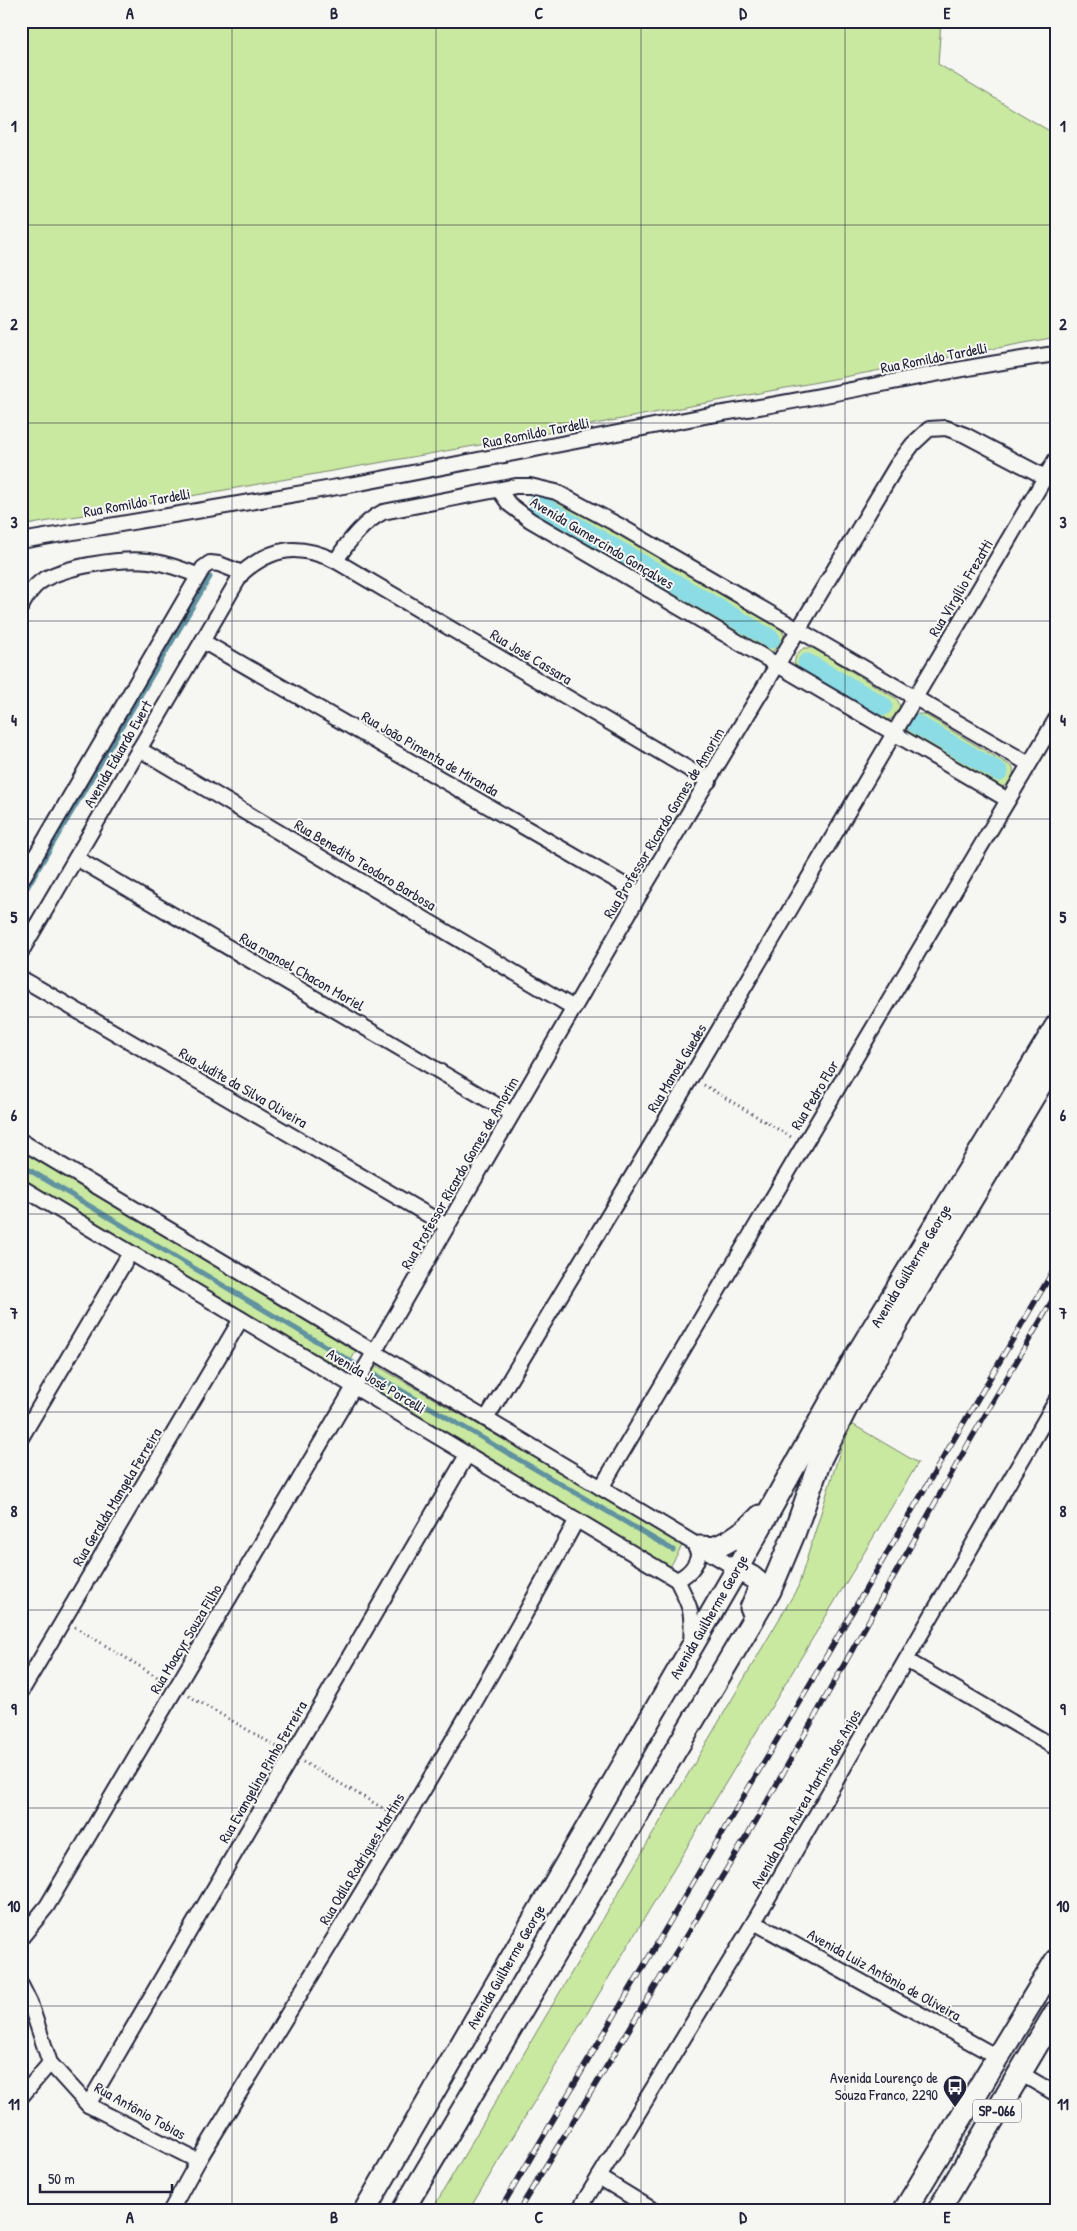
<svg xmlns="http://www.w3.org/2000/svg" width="1077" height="2231" viewBox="0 0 1077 2231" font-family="'Patrick Hand',sans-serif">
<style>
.green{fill:#c9e8a0;stroke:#76856e}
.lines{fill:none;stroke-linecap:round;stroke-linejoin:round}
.stream{stroke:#6192a0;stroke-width:5}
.canal{stroke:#8bdce4;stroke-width:19}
.minor-casing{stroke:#22223b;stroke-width:18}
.primary-casing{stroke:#22223b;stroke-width:25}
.trunk-casing{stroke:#22223b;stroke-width:26}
.path{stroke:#22223b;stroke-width:3;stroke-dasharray:1 4;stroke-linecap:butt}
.minor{stroke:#f6f6f2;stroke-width:14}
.primary{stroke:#f6f6f2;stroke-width:21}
.trunk{stroke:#f6f6f2;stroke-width:22}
.rail-casing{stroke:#22223b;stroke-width:5.5}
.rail{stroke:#f6f6f2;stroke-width:4;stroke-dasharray:11;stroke-linecap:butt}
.grid{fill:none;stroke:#22223b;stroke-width:1;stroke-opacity:0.55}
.labels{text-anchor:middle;stroke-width:4;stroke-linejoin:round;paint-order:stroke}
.shield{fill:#f6f6f2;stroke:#626272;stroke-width:1}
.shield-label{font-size:14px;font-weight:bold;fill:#22223b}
.street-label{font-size:15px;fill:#22223b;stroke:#f6f6f2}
.poi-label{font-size:15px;fill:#22223b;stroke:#f6f6f2;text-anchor:end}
.neatline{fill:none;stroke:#22223b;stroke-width:2}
.grid-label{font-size:16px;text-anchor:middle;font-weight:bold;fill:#22223b}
</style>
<rect width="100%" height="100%" fill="#f6f6f2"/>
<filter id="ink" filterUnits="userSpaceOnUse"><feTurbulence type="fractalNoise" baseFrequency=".02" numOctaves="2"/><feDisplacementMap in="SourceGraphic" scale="10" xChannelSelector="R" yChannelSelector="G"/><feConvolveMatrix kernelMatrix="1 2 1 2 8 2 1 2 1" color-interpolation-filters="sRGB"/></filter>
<g filter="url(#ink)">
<!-- green -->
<g class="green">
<polygon points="21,21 941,21 938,64 1056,135 1056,337 542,434 21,526"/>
<polygon points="543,491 780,628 784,634 784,641 772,652 766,651 535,517 528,504 535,493"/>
<path d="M804,648H813L897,699L900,706C897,715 894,719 885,721L802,672L795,667C794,657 796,653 804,648Z"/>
<path d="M916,714H924L1013,767C1015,777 1009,785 1000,788L912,738C905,729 906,720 916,714Z"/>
<polygon points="21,1151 356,1351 345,1371 21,1178"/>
<polygon points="374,1364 683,1544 669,1569 362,1385"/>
<polygon points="852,1424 918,1463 469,2210 432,2210 798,1587 841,1448"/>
</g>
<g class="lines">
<!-- stream -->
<g class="stream">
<polyline points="21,898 210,577"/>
<polyline points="21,1165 355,1364"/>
<polyline points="375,1375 673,1550"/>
</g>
<!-- canal -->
<g class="canal">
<polyline points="537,503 771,639"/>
<polyline points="807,663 883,706"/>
<polyline points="916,724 999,772"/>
</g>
<defs>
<g id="minor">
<polyline points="499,490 509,504 530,520 1008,800"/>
<path d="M21,541L355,484L710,415C826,398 940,369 1056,354"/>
<path d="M336,561C348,541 362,523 383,512L516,486H530L556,492L620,526L1029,764"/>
<path d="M21,607C26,597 31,589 40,582C63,566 121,558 149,561C166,563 181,569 197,575"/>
<polyline points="204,642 640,894"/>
<polyline points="139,749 574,1008"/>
<polyline points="76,858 512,1114"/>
<path d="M21,881L203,568L210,563L219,564L242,573C273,546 299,544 336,561L709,781"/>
<polyline points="21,952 242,573"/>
<polyline points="21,978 447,1226"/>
<polyline points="21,1141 737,1569"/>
<polyline points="21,1187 677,1580"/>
<polyline points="486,1419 651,1145 1056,459"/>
<polyline points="21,1438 130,1253"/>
<polyline points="601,1488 1056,719"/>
<path d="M677,1580C691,1608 693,1612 691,1644"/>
<path d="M677,1580C691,1573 699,1563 699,1547"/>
<polyline points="906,1660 1056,1748"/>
<polyline points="21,1692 241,1319"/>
<polyline points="754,1922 999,2058"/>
<polyline points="21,1938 47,1906 108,1803 354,1387 640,894 897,465 913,444 929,429 946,428 965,435 1045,477"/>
<polyline points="21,1985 30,2003 50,2063 88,2105 198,2161"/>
<polyline points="1020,2073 1056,2094"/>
<polyline points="21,2097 50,2063"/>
<polyline points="88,2105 467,1455"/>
<polyline points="599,2177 653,2210"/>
<path d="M171,2210L198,2161C327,1949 459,1739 576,1521"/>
<polyline points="579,2210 754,1922 1056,1401"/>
</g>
<g id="primary">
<path d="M699,1547C704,1547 710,1548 715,1547C728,1544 751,1526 760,1516"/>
<polyline points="737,1569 752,1577 758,1582 758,1592 751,1608"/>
<polyline points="365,2210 737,1569 856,1356 1056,1026"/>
<polyline points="403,2210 770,1591 794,1534 821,1458 848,1405 1056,1059"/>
</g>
<g id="trunk">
<polyline points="905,2210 1056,1961"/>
<polyline points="939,2210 1056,2012"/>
</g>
</defs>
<!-- minor casing -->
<use href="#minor" class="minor-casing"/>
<!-- primary casing -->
<use href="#primary" class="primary-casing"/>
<!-- trunk casing -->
<use href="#trunk" class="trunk-casing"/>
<!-- path -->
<g class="path">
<polyline points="704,1085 791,1137"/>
<polyline points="75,1627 164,1681"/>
<polyline points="189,1696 279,1748"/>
<polyline points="303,1762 393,1814"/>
</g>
<!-- minor -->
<use href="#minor" class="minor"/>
<!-- primary -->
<use href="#primary" class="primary"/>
<!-- trunk -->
<use href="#trunk" class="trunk"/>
<defs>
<g id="rail">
<polyline points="500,2210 1056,1266"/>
<polyline points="519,2210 756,1821 971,1439 1056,1294"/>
</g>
</defs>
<!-- rail casing -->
<use href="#rail" class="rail-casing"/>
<!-- rail -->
<use href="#rail" class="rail"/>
</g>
</g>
<!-- grid -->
<path class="grid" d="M232,21V2210M436,21V2210M641,21V2210M845,21V2210M21,225H1056M21,423H1056M21,621H1056M21,819H1056M21,1017H1056M21,1214H1056M21,1412H1056M21,1610H1056M21,1808H1056M21,2006H1056"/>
<!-- icons -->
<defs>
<symbol id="bus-pin" viewBox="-11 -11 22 30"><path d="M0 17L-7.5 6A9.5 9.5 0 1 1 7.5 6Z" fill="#22223b" stroke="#f6f6f2"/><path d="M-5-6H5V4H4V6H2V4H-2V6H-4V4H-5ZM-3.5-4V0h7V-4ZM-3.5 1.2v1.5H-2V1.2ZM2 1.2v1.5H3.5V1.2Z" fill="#fff"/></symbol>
</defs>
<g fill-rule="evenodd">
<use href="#bus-pin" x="941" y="2073" width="28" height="38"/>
</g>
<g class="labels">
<!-- shield labels -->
<rect class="shield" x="973" y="2099.5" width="48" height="23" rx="4"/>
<g class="shield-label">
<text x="997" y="2116">SP-066</text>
</g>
<!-- street labels -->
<g class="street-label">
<text transform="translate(934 358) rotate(-11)" y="5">Rua Romildo Tardelli</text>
<text transform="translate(536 433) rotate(-11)" y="5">Rua Romildo Tardelli</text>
<text transform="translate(137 503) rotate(-10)" y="5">Rua Romildo Tardelli</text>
<text transform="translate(602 543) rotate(31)" y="5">Avenida Gumercindo Gonçalves</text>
<text transform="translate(961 588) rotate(-59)" y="5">Rua Virgílio Frezatti</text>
<text transform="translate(531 657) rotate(31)" y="5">Rua José Cassara</text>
<text transform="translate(118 754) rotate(-60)" y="5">Avenida Eduardo Ewert</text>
<text transform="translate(430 754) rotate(30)" y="5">Rua João Pimenta de Miranda</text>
<text transform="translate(664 823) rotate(-59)" y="5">Rua Professor Ricardo Gomes de Amorim</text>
<text transform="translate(365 865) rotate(31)" y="5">Rua Benedito Teodoro Barbosa</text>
<text transform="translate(302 972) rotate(30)" y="5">Rua manoel Chacon Moriel</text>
<text transform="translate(677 1068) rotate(-59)" y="5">Rua Manoel Guedes</text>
<text transform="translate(243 1088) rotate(30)" y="5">Rua Judite da Silva Oliveira</text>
<text transform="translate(815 1095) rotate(-59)" y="5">Rua Pedro Flor</text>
<text transform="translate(460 1173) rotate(-60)" y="5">Rua Professor Ricardo Gomes de Amorim</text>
<text transform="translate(911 1266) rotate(-59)" y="5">Avenida Guilherme George</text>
<text transform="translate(376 1381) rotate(31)" y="5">Avenida José Porcelli</text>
<text transform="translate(117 1497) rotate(-59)" y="5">Rua Geralda Mangela Ferreira</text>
<text transform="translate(709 1617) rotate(-60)" y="5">Avenida Guilherme George</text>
<text transform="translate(186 1639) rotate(-59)" y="5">Rua Moacyr Souza Filho</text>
<text transform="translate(263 1772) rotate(-60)" y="5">Rua Evangelina Pinho Ferreira</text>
<text transform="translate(806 1799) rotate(-60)" y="5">Avenida Dona Aurea Martins dos Anjos</text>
<text transform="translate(362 1859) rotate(-59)" y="5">Rua Odila Rodrigues Martins</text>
<text transform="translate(506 1967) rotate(-60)" y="5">Avenida Guilherme George</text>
<text transform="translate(884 1975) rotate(29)" y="5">Avenida Luiz Antônio de Oliveira</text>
<text transform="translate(140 2111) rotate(29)" y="5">Rua Antônio Tobias</text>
</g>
<!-- poi labels -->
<g class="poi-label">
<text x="938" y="2083">Avenida Lourenço de<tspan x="938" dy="17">Souza Franco, 2290</tspan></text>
</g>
</g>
<!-- margin -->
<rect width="1077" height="2231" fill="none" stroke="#f6f6f2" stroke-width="55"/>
<!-- scale -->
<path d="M40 2184v8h132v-8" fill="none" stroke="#22223b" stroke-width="2.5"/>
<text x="48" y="2184" font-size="15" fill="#22223b" stroke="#f6f6f2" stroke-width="4" paint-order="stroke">50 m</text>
<rect x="28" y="28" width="1022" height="2176" class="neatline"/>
<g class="grid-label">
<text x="130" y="19">A</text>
<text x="334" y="19">B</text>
<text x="539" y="19">C</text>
<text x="743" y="19">D</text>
<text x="947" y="19">E</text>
<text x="14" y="132">1</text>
<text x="1063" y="132">1</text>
<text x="14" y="330">2</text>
<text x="1063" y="330">2</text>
<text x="14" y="528">3</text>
<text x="1063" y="528">3</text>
<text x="14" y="726">4</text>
<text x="1063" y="726">4</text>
<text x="14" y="923">5</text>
<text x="1063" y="923">5</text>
<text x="14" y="1121">6</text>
<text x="1063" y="1121">6</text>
<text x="14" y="1319">7</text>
<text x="1063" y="1319">7</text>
<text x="14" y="1517">8</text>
<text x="1063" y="1517">8</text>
<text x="14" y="1715">9</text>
<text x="1063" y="1715">9</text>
<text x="14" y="1912">10</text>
<text x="1063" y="1912">10</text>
<text x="14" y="2110">11</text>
<text x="1063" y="2110">11</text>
<text x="130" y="2223">A</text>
<text x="334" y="2223">B</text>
<text x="539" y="2223">C</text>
<text x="743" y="2223">D</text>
<text x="947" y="2223">E</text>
</g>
</svg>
